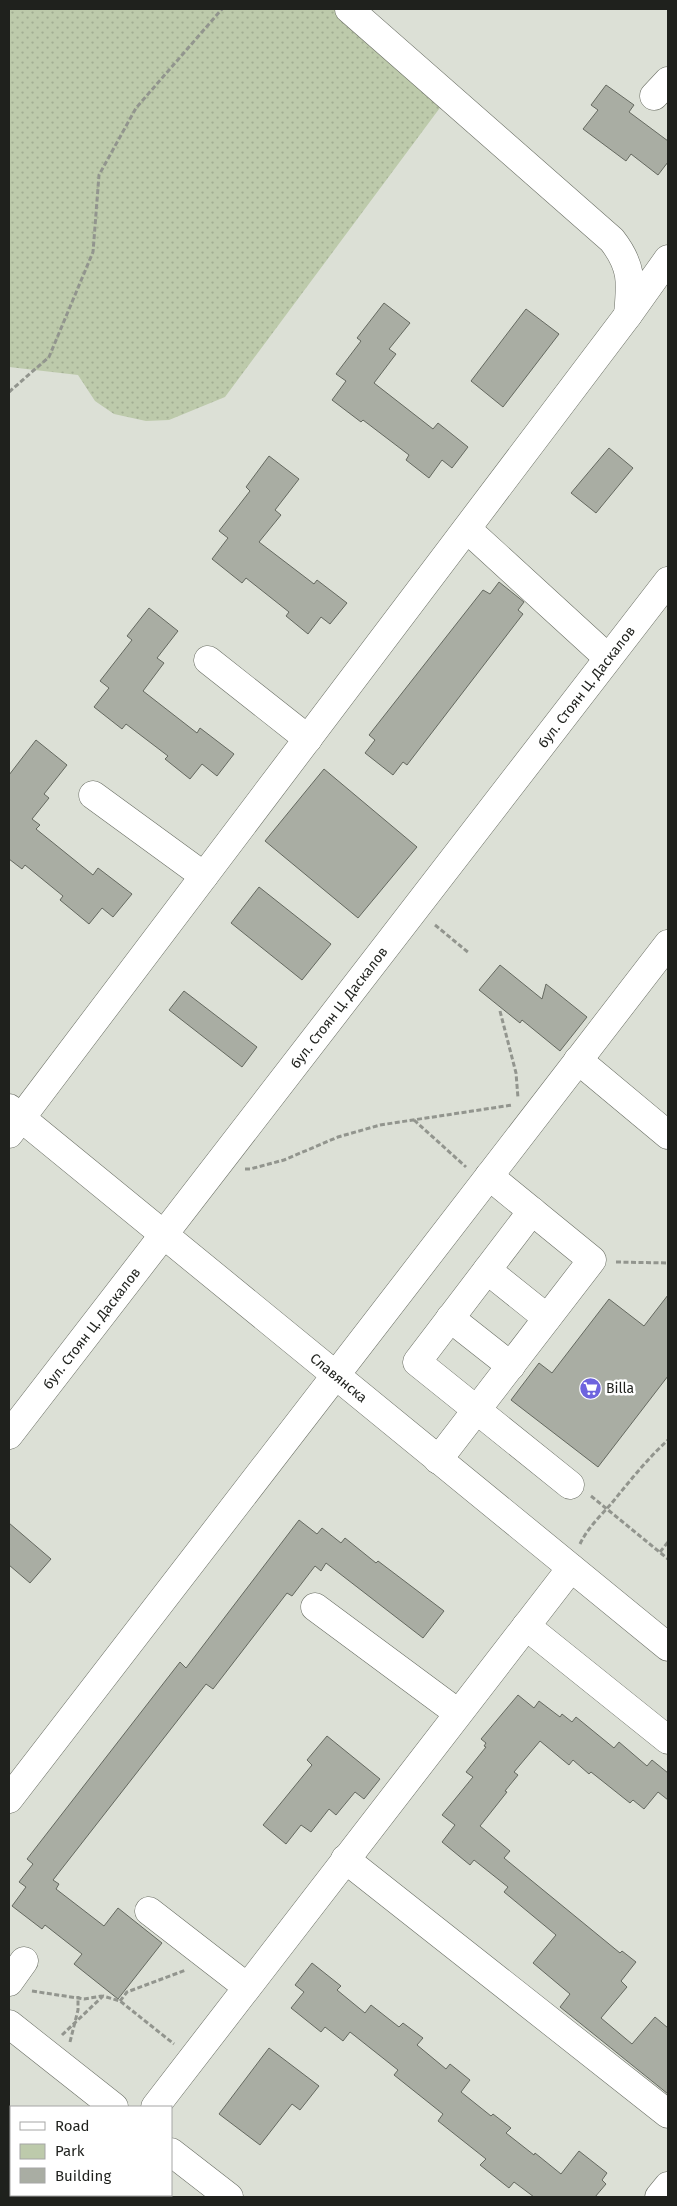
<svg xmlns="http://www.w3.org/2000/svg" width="677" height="2206" viewBox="0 0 677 2206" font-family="'Fira Sans',sans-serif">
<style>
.green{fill:url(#green-dots)}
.building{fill:#a9ada3;stroke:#656960}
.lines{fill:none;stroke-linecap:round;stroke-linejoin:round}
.minor-casing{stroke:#6a6e64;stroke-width:29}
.path{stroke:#92958e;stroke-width:3;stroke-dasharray:5 2.5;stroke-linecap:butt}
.minor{stroke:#fff;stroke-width:28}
.labels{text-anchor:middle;stroke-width:5;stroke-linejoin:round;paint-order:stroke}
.street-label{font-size:14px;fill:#1f211d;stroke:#fff}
.poi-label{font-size:14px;fill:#1f211d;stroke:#fff;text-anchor:start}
</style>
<defs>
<pattern id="green-dots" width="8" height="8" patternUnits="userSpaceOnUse" patternTransform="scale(1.25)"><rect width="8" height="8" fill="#bdcaab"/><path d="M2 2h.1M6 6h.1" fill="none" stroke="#a2ad93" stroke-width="1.8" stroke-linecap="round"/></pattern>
</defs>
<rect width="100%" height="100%" fill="#dce0d6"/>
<!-- green -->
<polygon class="green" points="9,9 340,9 445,101 225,397 169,420 146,421 114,414 95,401 78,375 9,367"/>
<!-- building -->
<g class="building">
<polygon points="606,85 634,105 629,112 668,141 668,162 658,175 631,154 626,161 583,129 598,110 591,105"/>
<polygon points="384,303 410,323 389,349 396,354 374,383 433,429 438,423 468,447 452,468 442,460 429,478 406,460 409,455 363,420 361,422 332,400 346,381 336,374 361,341 357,338"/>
<polygon points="526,309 559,334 503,407 471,381"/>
<polygon points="609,448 633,468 596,513 571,493"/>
<polygon points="269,456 299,479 275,510 281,515 259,542 314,584 317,580 347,603 330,624 321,617 308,634 286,616 289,612 246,578 242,583 212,559 228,538 219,531 250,491 246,487"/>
<polygon points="499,582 524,602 518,610 523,614 407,765 403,762 393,775 365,753 375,740 369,735 483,590 490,594"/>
<polygon points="149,608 178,631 157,658 164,663 143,691 197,733 200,728 234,754 217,776 202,764 190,779 165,759 168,756 126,724 122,729 94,707 109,688 100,681 132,640 127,636"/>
<polygon points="36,740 67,765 44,794 49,798 32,819 40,825 36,829 93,875 98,868 132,894 113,917 102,908 89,924 60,900 63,896 25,865 22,869 9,859 9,775"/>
<polygon points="324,769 417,847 358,918 265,841"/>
<polygon points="259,887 331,944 302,980 231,923"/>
<polygon points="500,965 542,999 546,984 587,1017 560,1051 522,1020 520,1023 479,990"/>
<polygon points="184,991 257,1047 242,1067 169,1010"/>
<polygon points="668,1295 668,1376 598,1467 511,1400 539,1363 552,1373 609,1299 644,1326"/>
<polygon points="299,1520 317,1534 322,1528 341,1543 345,1538 376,1563 378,1561 444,1611 423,1638 326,1563 321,1571 315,1566 292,1596 287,1593 213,1689 206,1684 53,1880 59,1884 56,1889 104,1926 118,1908 162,1943 118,1999 74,1964 82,1954 45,1925 42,1929 12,1906 26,1887 19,1882 33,1864 27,1859 180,1662 186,1668"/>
<polygon points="9,1523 51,1559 30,1583 9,1565"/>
<polygon points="518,1695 534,1708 539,1701 560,1717 562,1714 572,1722 576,1717 614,1748 619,1742 647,1766 652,1760 668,1773 668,1800 658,1792 644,1809 633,1800 630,1803 591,1772 589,1774 573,1760 569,1765 540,1741 514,1772 518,1775 505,1791 507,1792 480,1826 510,1851 504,1858 620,1953 622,1951 636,1962 621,1981 627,1987 601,2018 632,2044 655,2017 668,2028 668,2094 560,2007 570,1994 533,1963 556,1935 504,1892 508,1887 474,1860 470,1865 442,1842 455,1825 442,1815 473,1777 466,1772 486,1747 484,1746 486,1743 481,1739"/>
<polygon points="327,1736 380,1779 364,1799 355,1792 336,1815 329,1809 311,1832 301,1825 286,1844 263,1825 312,1765 307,1760"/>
<polygon points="312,1963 341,1986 337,1990 365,2013 371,2005 399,2027 403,2023 423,2038 417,2045 446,2069 450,2064 470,2080 461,2092 491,2116 493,2114 511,2128 506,2133 534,2155 535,2153 561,2174 579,2151 607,2173 602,2180 606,2184 595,2197 534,2197 514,2182 509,2188 480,2165 486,2159 438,2121 443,2114 394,2075 398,2070 350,2032 343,2041 325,2027 321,2032 291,2008 304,1992 295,1985"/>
<polygon points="269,2048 319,2086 300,2110 292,2104 260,2145 219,2114"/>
</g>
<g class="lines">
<defs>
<g id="minor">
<path d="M349,9L612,240C633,267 631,283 628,315L668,259"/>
<polyline points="654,96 668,81"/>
<polyline points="467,529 608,658"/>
<polyline points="208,660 308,739"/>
<polyline points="93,795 204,876"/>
<polyline points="578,1060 668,1135"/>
<path id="s1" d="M9,1108L668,1647"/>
<polyline points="9,1134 628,315"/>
<polyline points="532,1211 417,1362 570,1485"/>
<polyline points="487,1270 547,1318"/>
<polyline points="450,1318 511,1366"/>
<path id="s2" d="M9,1435L668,581"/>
<polyline points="438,1460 592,1260 489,1176"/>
<polyline points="315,1607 458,1713"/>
<polyline points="526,1626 668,1740"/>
<polyline points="9,1799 668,944"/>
<polyline points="345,1859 668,2114"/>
<polyline points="149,1911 247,1987"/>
<polyline points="9,1982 24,1961"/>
<polyline points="9,2024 114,2107"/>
<polyline points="155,2107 571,1568"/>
<polyline points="171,2152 229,2197"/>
<polyline points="659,2197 668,2186"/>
</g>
</defs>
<!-- minor casing -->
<use href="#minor" class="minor-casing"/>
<!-- path -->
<g class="path">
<polyline points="9,392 49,357 93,252 99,175 136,108 222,9"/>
<polyline points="435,925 469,953"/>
<polyline points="500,1011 516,1073 518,1098"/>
<polyline points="414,1120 466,1167"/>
<polyline points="245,1169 250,1169 284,1160 338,1137 380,1125 512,1105"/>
<polyline points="616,1262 668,1263"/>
<polyline points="591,1496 668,1559"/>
<path d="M580,1544C587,1529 600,1516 611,1504C629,1482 647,1459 668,1440"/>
<polyline points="660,1552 668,1542"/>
<polyline points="32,1991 84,1999 102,1996"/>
<polyline points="120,2001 127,1992 186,1970"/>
<polyline points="62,2035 103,1996 120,2001 174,2044"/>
<polyline points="70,2042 78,2010 78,1996"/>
</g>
<!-- minor -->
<use href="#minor" class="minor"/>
</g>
<!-- icons -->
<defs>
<symbol id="supermarket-disc" viewBox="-11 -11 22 22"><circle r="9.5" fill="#6e64de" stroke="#fff"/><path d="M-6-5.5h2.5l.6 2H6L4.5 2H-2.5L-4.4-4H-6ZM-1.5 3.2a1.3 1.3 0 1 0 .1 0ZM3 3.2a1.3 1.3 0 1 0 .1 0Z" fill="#fff"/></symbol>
</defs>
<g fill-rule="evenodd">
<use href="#supermarket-disc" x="578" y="1376" width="25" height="25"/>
</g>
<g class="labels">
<!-- street labels -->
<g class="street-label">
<text dy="5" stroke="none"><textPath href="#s2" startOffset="945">бул. Стоян Ц. Даскалов</textPath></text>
<text dy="5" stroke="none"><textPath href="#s2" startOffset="540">бул. Стоян Ц. Даскалов</textPath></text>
<text dy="5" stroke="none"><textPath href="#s2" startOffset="135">бул. Стоян Ц. Даскалов</textPath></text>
<text dy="5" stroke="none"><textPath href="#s1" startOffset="426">Славянска</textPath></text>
</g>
<!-- poi labels -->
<g class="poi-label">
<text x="606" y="1393">Billa</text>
</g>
</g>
<!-- border -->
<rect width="677" height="2206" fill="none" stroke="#1f211d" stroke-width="20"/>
<!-- legend -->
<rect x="10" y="2106" width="162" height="90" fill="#ffffff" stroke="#a5a6a5"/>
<rect x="20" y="2122" width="25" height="8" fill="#ffffff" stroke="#a5a6a5"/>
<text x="55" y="2131" font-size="15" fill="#1f211d">Road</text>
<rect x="20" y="2144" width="25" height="15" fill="#bdcaab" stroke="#a5a6a5"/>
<text x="55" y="2156" font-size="15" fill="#1f211d">Park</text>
<rect x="20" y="2168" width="25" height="15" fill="#a9ada3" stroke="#a5a6a5"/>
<text x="55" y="2181" font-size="15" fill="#1f211d">Building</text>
</svg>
